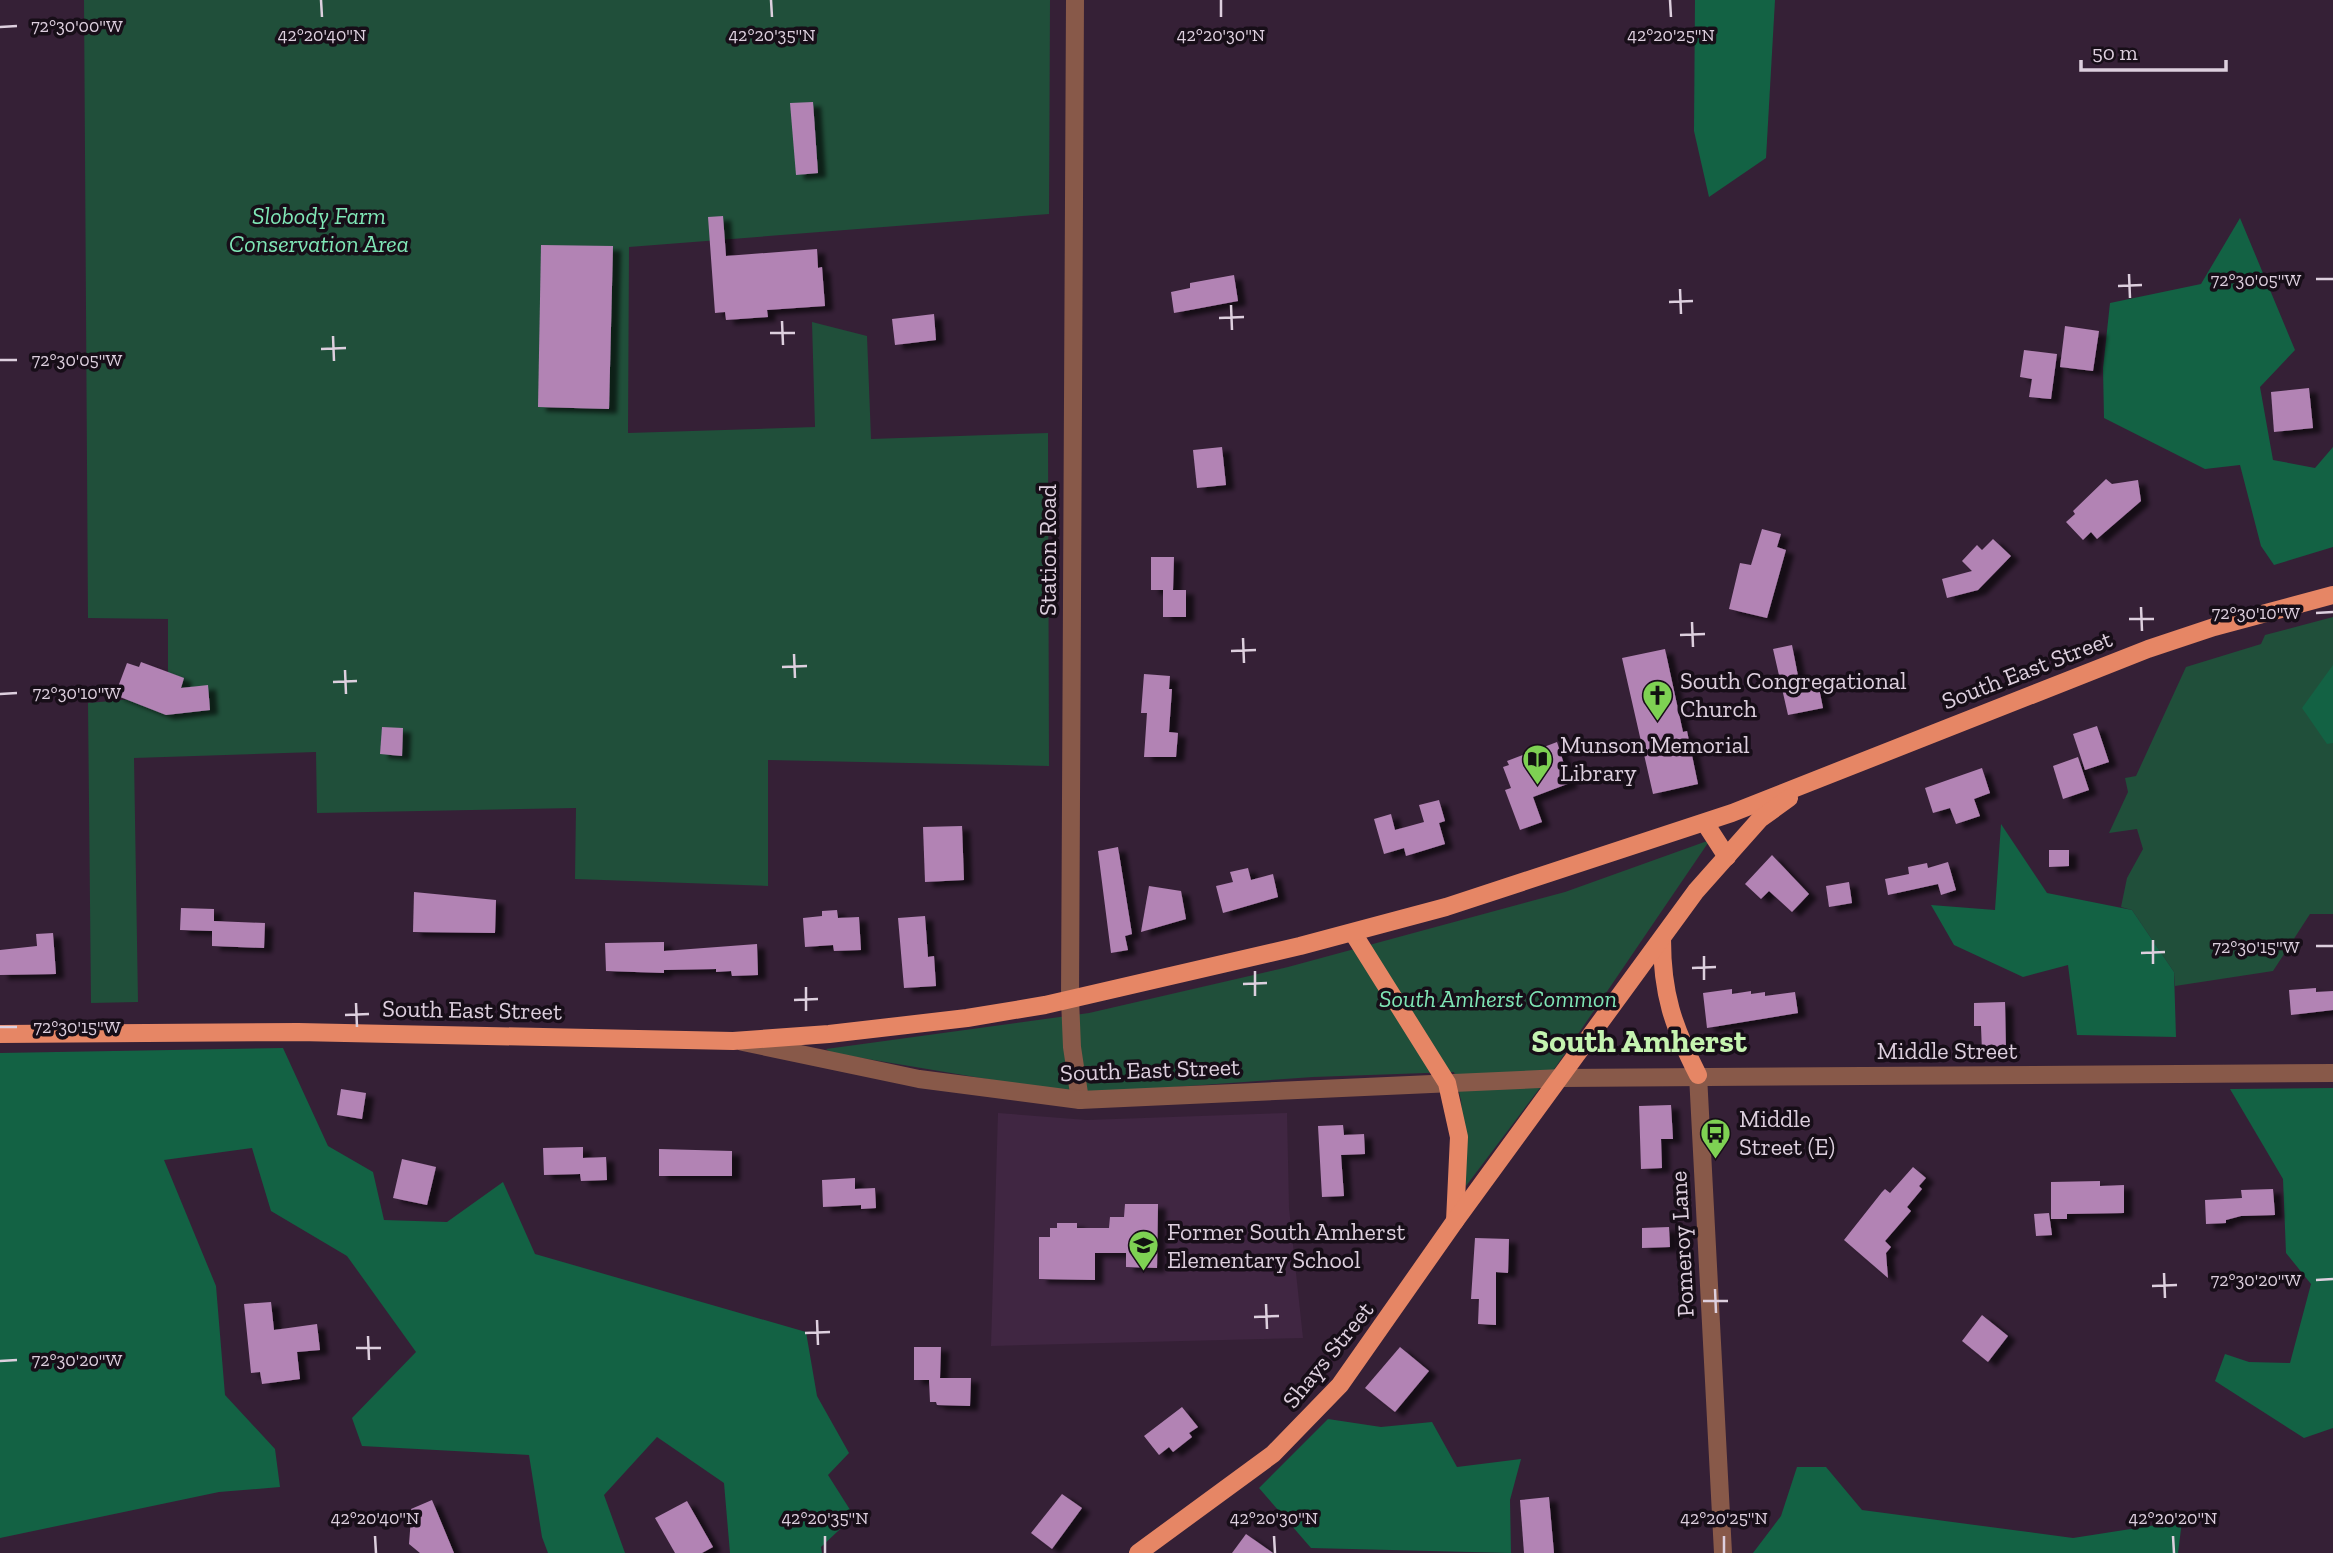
<svg xmlns="http://www.w3.org/2000/svg" width="2333" height="1553" viewBox="0 0 2333 1553" font-family="'Zilla Slab',serif">
<style>
.built{fill:#402642}
.green{fill:#204f3a}
.forest{fill:#136244}
.building{fill:#b283b4;filter:url(#shadow)}
.lines{fill:none;stroke-linecap:round;stroke-linejoin:round}
.minor{stroke:#885949;stroke-width:18}
.major{stroke:#e68665;stroke-width:18}
.ticks{fill:none;stroke:#ddcfde;stroke-width:2.5}
.labels{text-anchor:middle;stroke-width:7;stroke-linejoin:round;paint-order:stroke}
.park-label{font-size:24px;font-style:italic;fill:#7fe6b6;stroke:#170e18}
.street-label{font-size:24px;fill:#ddcfde;stroke:#170e18}
.poi-label{font-size:24px;fill:#ddcfde;stroke:#170e18;text-anchor:start}
.district-label{font-size:32px;font-weight:bold;fill:#c5f3b0;stroke:#170e18}
.ticks-label{font-size:18px;text-anchor:middle;fill:#ddcfde;stroke:#170e18;stroke-width:7;stroke-linejoin:round;paint-order:stroke}
</style>
<defs>
<filter id="shadow"><feDropShadow dx="8" dy="4.5" stdDeviation="2" flood-color="#0009"/></filter>
</defs>
<rect width="100%" height="100%" fill="#352036"/>
<!-- built -->
<polygon class="built" points="998,1113 1087,1120 1287,1113 1289,1208 1303,1338 991,1346"/>
<!-- green -->
<g class="green">
<polygon points="84,0 1050,0 1049,214 629,247 628,433 815,427 812,322 867,336 871,439 1048,433 1049,766 768,760 768,886 575,879 576,808 317,813 316,752 134,758 138,1002 91,1003 88,703 168,696 168,619 88,618"/>
<polygon points="2333,617 2333,914 2310,914 2273,971 2175,986 2174,972 2132,910 2121,907 2127,878 2143,849 2137,829 2109,833 2128,792 2125,778 2136,776 2186,667 2261,644 2265,635"/>
<polygon points="1710,840 1555,1068 1466,1186 1461,1100 1454,1072 1313,1077 1077,1094 832,1053 826,1049 1089,1013 1288,967 1565,892"/>
</g>
<!-- forest -->
<g class="forest">
<polygon points="1695,0 1775,0 1766,158 1709,197 1694,131"/>
<polygon points="2240,218 2295,350 2260,387 2273,460 2315,468 2333,447 2333,547 2274,565 2261,546 2240,465 2205,469 2104,418 2103,368 2110,303 2201,284"/>
<polygon points="2333,665 2333,743 2327,744 2302,708"/>
<polygon points="2001,824 2047,893 2132,910 2174,972 2176,1037 2077,1035 2068,965 2023,977 1954,945 1931,905 1995,910"/>
<polygon points="283,1048 328,1146 373,1172 384,1220 447,1222 503,1182 535,1254 806,1332 817,1396 849,1453 828,1475 854,1516 821,1547 822,1553 730,1553 724,1483 657,1437 604,1495 625,1553 548,1553 542,1537 529,1455 362,1446 352,1418 416,1352 347,1256 271,1211 252,1148 164,1160 216,1286 225,1395 275,1449 280,1487 219,1492 0,1538 0,1053"/>
<polygon points="2333,1088 2333,1428 2304,1438 2215,1381 2225,1354 2249,1362 2290,1363 2311,1284 2286,1253 2283,1179 2230,1089"/>
<polygon points="1328,1419 1381,1427 1432,1422 1457,1467 1521,1459 1510,1500 1511,1553 1311,1548 1259,1488"/>
<polygon points="1797,1467 1826,1467 1862,1510 2073,1538 2182,1521 2178,1553 1753,1553 1781,1516"/>
</g>
<!-- building -->
<g class="building">
<polygon points="813,102 818,173 796,175 790,103"/>
<polygon points="723,216 726,256 817,249 818,268 822,267 825,306 767,310 768,317 726,320 725,312 715,313 708,217"/>
<polygon points="541,245 613,246 609,409 538,407"/>
<polygon points="1234,275 1238,301 1174,313 1171,292 1190,288 1190,283"/>
<polygon points="934,314 936,340 895,345 892,319"/>
<polygon points="2065,326 2099,331 2093,371 2060,367"/>
<polygon points="2024,350 2057,354 2051,399 2029,397 2032,379 2020,377"/>
<polygon points="2309,388 2313,428 2274,432 2271,392"/>
<polygon points="1222,447 1226,485 1197,488 1193,450"/>
<polygon points="2106,479 2112,484 2138,480 2141,501 2097,539 2091,532 2083,540 2066,522 2075,514 2073,511"/>
<polygon points="1762,529 1781,534 1777,547 1786,550 1767,618 1729,609 1740,563 1751,565"/>
<polygon points="1993,539 2011,556 1978,590 1947,598 1942,579 1972,571 1962,561 1977,545 1982,550"/>
<polygon points="1151,557 1174,557 1173,590 1186,590 1186,617 1163,617 1163,590 1151,590"/>
<polygon points="1792,645 1799,681 1817,678 1823,708 1788,715 1773,649"/>
<polygon points="1665,649 1683,732 1687,731 1698,784 1653,794 1622,658"/>
<polygon points="141,662 184,678 181,688 208,685 210,710 166,715 115,695 127,663 139,667"/>
<polygon points="1144,674 1170,676 1169,689 1172,689 1169,732 1178,733 1176,757 1144,757 1147,713 1141,713"/>
<polygon points="2097,726 2109,762 2085,770 2073,734"/>
<polygon points="382,727 403,728 402,756 380,754"/>
<polygon points="1557,742 1570,783 1533,797 1542,822 1520,830 1505,790 1511,788 1503,767 1509,765 1507,761"/>
<polygon points="2078,757 2089,790 2063,799 2053,766"/>
<polygon points="1982,768 1990,793 1974,799 1980,816 1956,824 1950,808 1933,813 1925,788"/>
<polygon points="1439,800 1445,821 1439,823 1445,844 1406,856 1404,848 1384,854 1374,819 1391,814 1395,830 1424,822 1419,805"/>
<polygon points="962,826 964,880 925,882 923,827"/>
<polygon points="1118,847 1132,934 1125,936 1128,950 1111,953 1098,851"/>
<polygon points="2049,850 2069,850 2069,866 2049,867"/>
<polygon points="1772,855 1809,894 1792,912 1769,891 1761,899 1745,884"/>
<polygon points="1948,862 1956,890 1941,895 1938,884 1888,895 1885,879 1909,874 1908,867 1927,863 1928,868"/>
<polygon points="1248,868 1251,880 1273,874 1278,897 1223,913 1216,886 1233,882 1230,872"/>
<polygon points="1849,882 1852,903 1829,907 1826,886"/>
<polygon points="1149,886 1181,891 1186,919 1141,932"/>
<polygon points="414,892 496,900 495,933 413,932"/>
<polygon points="181,908 214,909 214,921 265,923 264,948 212,946 212,931 180,930"/>
<polygon points="837,910 838,918 859,917 861,950 834,951 833,945 805,947 803,918 822,916 822,911"/>
<polygon points="925,916 928,957 934,956 936,986 904,988 898,918"/>
<polygon points="53,933 56,974 0,975 0,950 37,946 36,934"/>
<polygon points="664,942 664,951 757,944 758,975 732,976 731,971 716,972 716,969 664,970 664,973 606,971 605,943"/>
<polygon points="2316,988 2316,992 2333,991 2333,1010 2291,1015 2289,990"/>
<polygon points="1732,989 1732,994 1751,991 1751,994 1765,992 1765,996 1795,992 1798,1013 1707,1028 1703,993"/>
<polygon points="2005,1002 2006,1051 1982,1052 1981,1026 1974,1026 1974,1003"/>
<polygon points="341,1089 366,1093 362,1119 337,1115"/>
<polygon points="1671,1105 1673,1139 1661,1139 1662,1168 1641,1169 1639,1106"/>
<polygon points="1343,1125 1344,1135 1364,1134 1365,1154 1341,1155 1344,1196 1322,1197 1318,1126"/>
<polygon points="583,1147 583,1158 606,1157 607,1180 581,1181 580,1174 544,1175 543,1148"/>
<polygon points="659,1149 732,1151 732,1176 659,1176"/>
<polygon points="402,1159 436,1167 427,1205 393,1198"/>
<polygon points="1913,1167 1926,1178 1919,1186 1922,1189 1907,1207 1911,1211 1885,1241 1891,1247 1886,1253 1888,1278 1844,1240 1882,1192 1885,1189 1890,1193"/>
<polygon points="855,1178 855,1189 875,1188 876,1208 861,1209 861,1205 823,1207 822,1180"/>
<polygon points="2100,1181 2100,1186 2124,1185 2124,1213 2067,1214 2067,1219 2051,1219 2051,1182"/>
<polygon points="2273,1189 2275,1215 2241,1216 2226,1220 2226,1223 2206,1224 2205,1200 2242,1198 2241,1190"/>
<polygon points="1125,1204 1158,1204 1157,1268 1126,1267 1126,1253 1095,1253 1095,1280 1039,1279 1039,1237 1050,1237 1050,1228 1057,1228 1057,1223 1077,1223 1077,1228 1109,1228 1110,1217 1124,1217"/>
<polygon points="2049,1213 2052,1235 2036,1236 2034,1214"/>
<polygon points="1669,1227 1670,1247 1642,1248 1642,1228"/>
<polygon points="1475,1238 1509,1239 1508,1273 1496,1272 1496,1325 1478,1324 1479,1299 1471,1299"/>
<polygon points="271,1302 274,1330 317,1324 320,1350 297,1352 300,1379 262,1384 260,1372 251,1373 244,1304"/>
<polygon points="1982,1315 2008,1336 1988,1362 1962,1341"/>
<polygon points="914,1347 941,1347 940,1378 971,1378 970,1406 937,1405 936,1402 930,1402 929,1380 914,1380"/>
<polygon points="1400,1347 1429,1371 1395,1412 1365,1388"/>
<polygon points="1182,1407 1198,1427 1189,1433 1192,1437 1173,1452 1169,1447 1159,1455 1144,1436"/>
<polygon points="1062,1494 1082,1508 1052,1549 1031,1533"/>
<polygon points="1549,1497 1554,1553 1524,1553 1520,1500"/>
<polygon points="432,1500 454,1553 420,1553 409,1544 411,1518 414,1517 411,1509"/>
<polygon points="687,1501 713,1547 702,1553 675,1553 655,1518"/>
<polygon points="1246,1534 1273,1553 1232,1553"/>
</g>
<g class="lines">
<!-- minor -->
<g class="minor">
<polyline points="1075,0 1070,999 1072,1047 1080,1100"/>
<polyline points="743,1042 919,1079 1080,1100 1562,1078 2333,1073"/>
<polyline points="1698,1075 1723,1553"/>
</g>
<!-- major -->
<g class="major">
<polyline points="1705,823 1727,857"/>
<polyline points="1353,933 1447,1083 1459,1137 1455,1221"/>
<path d="M1662,939C1662,994 1673,1026 1698,1075"/>
<polyline points="0,1034 298,1032 733,1041 829,1034 967,1018 1045,1005 1300,946 1446,907 1732,813 2148,649 2214,627 2333,595"/>
<polyline points="1138,1553 1273,1454 1340,1385 1455,1221 1696,891 1760,819 1789,798"/>
</g>
</g>
<!-- ticks -->
<path class="ticks" d="M321,0L322,17M771,0L772,17M1221,0V17M1670,0L1671,17M0,27L17,26M2129,274L2130,298M2316,279H2333M2118,286L2142,285M1680,289L1681,314M1669,302L1693,301M1231,305L1232,330M1219,318L1244,317M782,321L783,345M770,333H795M333,336L334,361M321,349L346,348M0,360H17M2141,607L2142,631M2316,613L2333,612M2129,619H2154M1692,622L1693,647M1680,635L1705,634M1243,638L1244,663M1231,651L1256,650M794,654L795,678M782,667L807,666M345,670L346,694M333,682L357,681M0,694L17,693M2153,940V964M2316,946H2333M2141,953L2165,952M1704,956V980M1692,968L1716,967M1255,971V996M1243,984L1267,983M806,987V1011M794,1000L818,999M356,1003L357,1027M345,1015L369,1014M0,1027H17M2164,1273L2165,1298M2316,1280L2333,1279M2152,1286L2177,1285M1715,1289L1716,1313M1703,1301H1728M1266,1304L1267,1329M1254,1317L1279,1316M817,1320L818,1345M805,1333L830,1332M368,1336L369,1360M356,1348H381M0,1361L17,1360M375,1536L376,1553M825,1536V1553M1274,1536L1275,1553M1724,1536V1553M2173,1536L2174,1553"/>
<!-- icons -->
<defs>
<symbol id="church-pin" viewBox="-11 -11 22 30"><path d="M0 17L-7.5 6A9.5 9.5 0 1 1 7.5 6Z" fill="#7ed153" stroke="#170e18"/><path d="M-1.2-6h2.4v3.5h3.3v2.4h-3.3V6h-2.4V-.1h-3.3v-2.4h3.3Z" fill="#111"/></symbol>
<symbol id="library-pin" viewBox="-11 -11 22 30"><path d="M0 17L-7.5 6A9.5 9.5 0 1 1 7.5 6Z" fill="#7ed153" stroke="#170e18"/><path d="M-6-4Q-3-5.5-.7-3.5V5Q-3 3-6 4ZM6-4Q3-5.5 .7-3.5V5Q3 3 6 4Z" fill="#111"/></symbol>
<symbol id="bus-pin" viewBox="-11 -11 22 30"><path d="M0 17L-7.5 6A9.5 9.5 0 1 1 7.5 6Z" fill="#7ed153" stroke="#170e18"/><path d="M-5-6H5V4H4V6H2V4H-2V6H-4V4H-5ZM-3.5-4V0h7V-4ZM-3.5 1.2v1.5H-2V1.2ZM2 1.2v1.5H3.5V1.2Z" fill="#111"/></symbol>
<symbol id="school-pin" viewBox="-11 -11 22 30"><path d="M0 17L-7.5 6A9.5 9.5 0 1 1 7.5 6Z" fill="#7ed153" stroke="#170e18"/><path d="M0-5L7-2L0 1L-7-2ZM-4 1L0 2.5L4 1V4Q0 6-4 4Z" fill="#111"/></symbol>
</defs>
<g fill-rule="evenodd">
<use href="#church-pin" x="1640" y="678" width="35" height="47"/>
<use href="#library-pin" x="1520" y="742" width="35" height="47"/>
<use href="#bus-pin" x="1698" y="1116" width="35" height="47"/>
<use href="#school-pin" x="1126" y="1228" width="35" height="47"/>
</g>
<g class="labels">
<!-- park labels -->
<g class="park-label">
<text x="319" y="224">Slobody Farm<tspan x="319" dy="28">Conservation Area</tspan></text>
<text x="1498" y="1007">South Amherst Common</text>
</g>
<!-- street labels -->
<g class="street-label">
<text transform="translate(1048 550) rotate(-90)" y="8">Station Road</text>
<text transform="translate(2027 670) rotate(-21)" y="8">South East Street</text>
<text transform="translate(472 1010) rotate(1)" y="8">South East Street</text>
<text x="1947" y="1059">Middle Street</text>
<text transform="translate(1150 1070) rotate(-2)" y="8">South East Street</text>
<text transform="translate(1682 1244) rotate(-93)" y="8">Pomeroy Lane</text>
<text transform="translate(1328 1355) rotate(-51)" y="8">Shays Street</text>
</g>
<!-- poi labels -->
<g class="poi-label">
<text x="1680" y="689">South Congregational<tspan x="1680" dy="28">Church</tspan></text>
<text x="1560" y="753">Munson Memorial<tspan x="1560" dy="28">Library</tspan></text>
<text x="1739" y="1127">Middle<tspan x="1739" dy="28">Street (E)</tspan></text>
<text x="1167" y="1240">Former South Amherst<tspan x="1167" dy="28">Elementary School</tspan></text>
</g>
<!-- district labels -->
<g class="district-label">
<text x="1639" y="1052">South Amherst</text>
</g>
</g>
<g class="ticks-label">
<text x="77" y="32">72°30'00"W</text>
<text x="322" y="41">42°20'40"N</text>
<text x="772" y="41">42°20'35"N</text>
<text x="1221" y="41">42°20'30"N</text>
<text x="1671" y="41">42°20'25"N</text>
<text x="2256" y="286">72°30'05"W</text>
<text x="77" y="366">72°30'05"W</text>
<text x="2256" y="619">72°30'10"W</text>
<text x="77" y="699">72°30'10"W</text>
<text x="2256" y="953">72°30'15"W</text>
<text x="77" y="1033">72°30'15"W</text>
<text x="2256" y="1286">72°30'20"W</text>
<text x="77" y="1366">72°30'20"W</text>
<text x="375" y="1524">42°20'40"N</text>
<text x="825" y="1524">42°20'35"N</text>
<text x="1274" y="1524">42°20'30"N</text>
<text x="1724" y="1524">42°20'25"N</text>
<text x="2173" y="1524">42°20'20"N</text>
</g>
<!-- scale -->
<path d="M2081 60v10h145v-10" fill="none" stroke="#ddcfde" stroke-width="3.5"/>
<text x="2092" y="60" font-size="21" fill="#ddcfde" stroke="#170e18" stroke-width="5" paint-order="stroke">50 m</text>
</svg>
